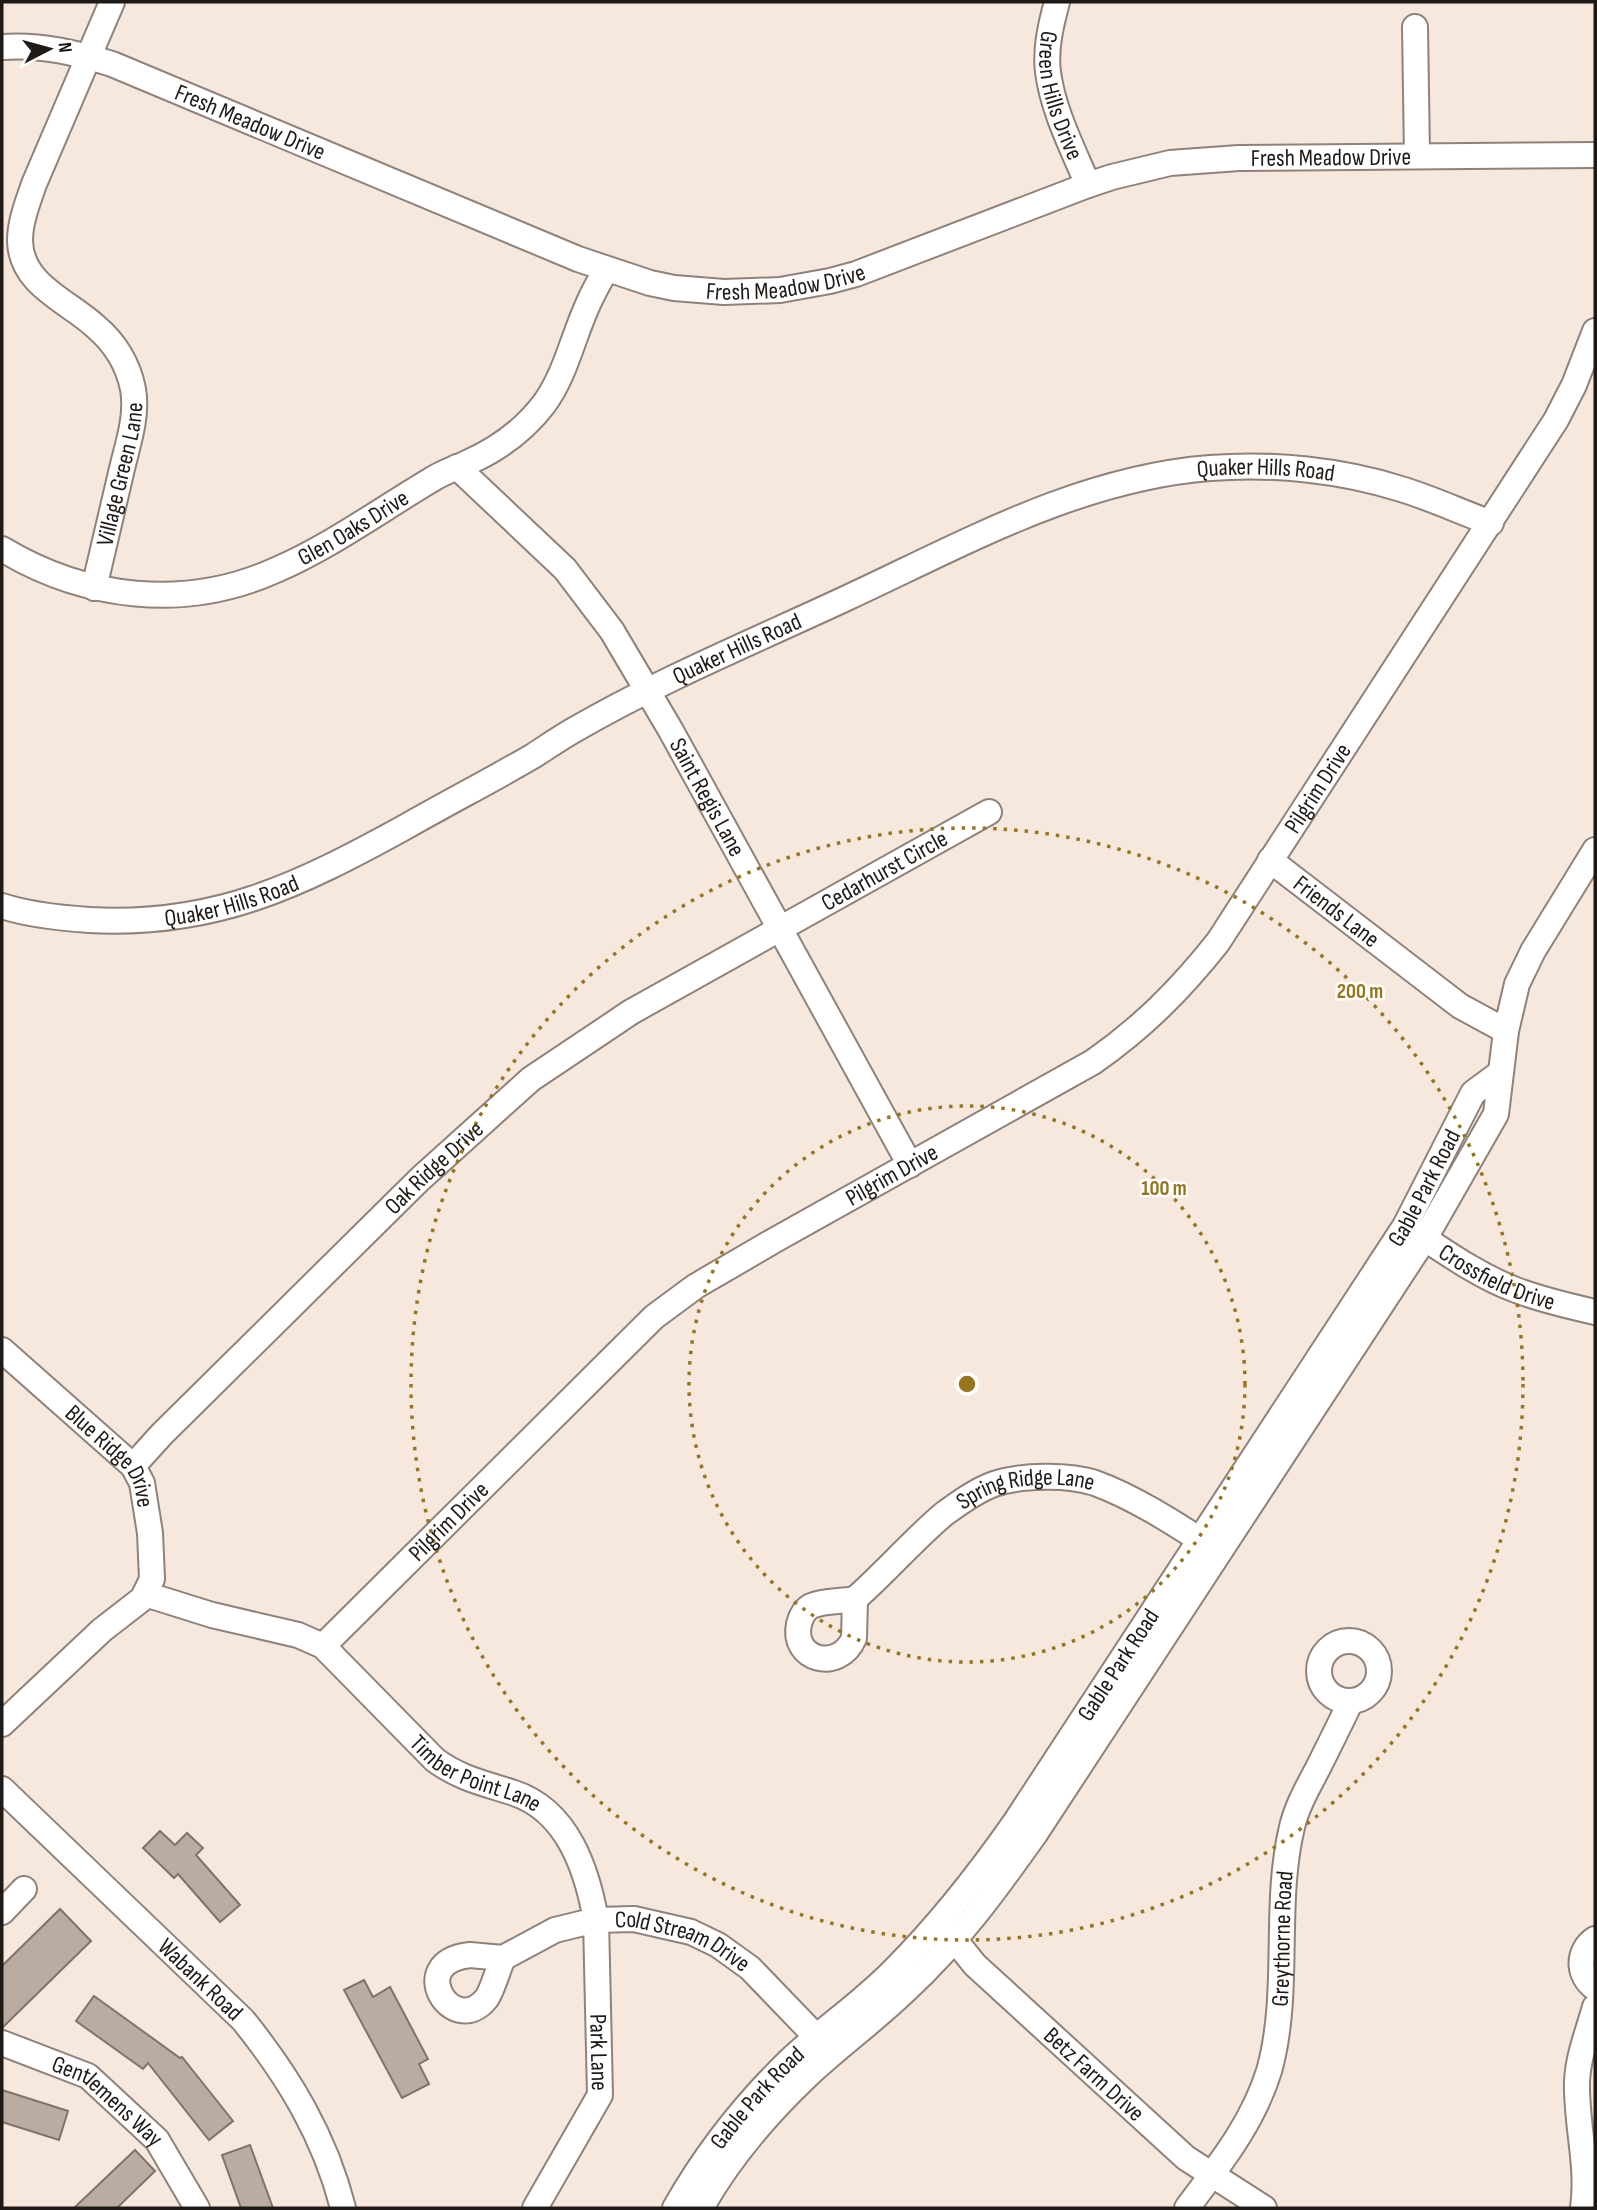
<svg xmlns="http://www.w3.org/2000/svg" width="1597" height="2210" viewBox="0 0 1597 2210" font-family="'Sofia Sans Condensed',sans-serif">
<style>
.building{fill:#bbaca3;stroke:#81736b;stroke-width:2}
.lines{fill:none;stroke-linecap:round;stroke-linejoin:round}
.minor-casing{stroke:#908279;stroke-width:28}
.minor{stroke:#fff;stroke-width:24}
.ring{fill:none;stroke:#95761e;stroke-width:3.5;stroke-dasharray:3.5 7}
.labels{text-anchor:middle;stroke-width:5;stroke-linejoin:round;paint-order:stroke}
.street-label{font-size:24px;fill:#1f1a16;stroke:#fff}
.centre{fill:#95761e;stroke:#fff;stroke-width:3.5}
.ring-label{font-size:21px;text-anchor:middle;font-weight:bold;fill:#95761e;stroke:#fff;stroke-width:5;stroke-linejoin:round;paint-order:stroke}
</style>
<rect width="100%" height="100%" fill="#f7e8de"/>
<!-- building -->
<g class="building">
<polygon points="160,1831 175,1845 187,1833 203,1848 196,1855 240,1905 220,1922 178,1874 174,1878 143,1848"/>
<polygon points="60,1909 91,1941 2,2028 2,1966"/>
<polygon points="364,1980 373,1997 390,1987 428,2059 419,2064 429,2084 402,2098 344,1990"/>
<polygon points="94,1996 180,2058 182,2057 233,2121 209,2140 148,2063 143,2069 76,2021"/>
<polygon points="2,2090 68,2111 59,2140 2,2122"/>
<polygon points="250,2145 273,2208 241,2208 222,2155"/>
<polygon points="135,2150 155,2171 117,2208 74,2208"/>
</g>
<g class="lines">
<defs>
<g id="minor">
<path id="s1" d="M1057,2C1051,24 1045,49 1048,72C1053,111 1073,149 1088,185"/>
<polyline points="1415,27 1417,155"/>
<path id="s2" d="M2,47C40,44 77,53 112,64L578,259L650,283L674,288L724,292L780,290L830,281L856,274L1088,185L1112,177L1170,163L1239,158L1595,155"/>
<path id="s3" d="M457,467L565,569L612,631L670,729L910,1165"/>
<path id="s4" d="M2,549C85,599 185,611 276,570C331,546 379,511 431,480C443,472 457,468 469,462C498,449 525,429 544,404C566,374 573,336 589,302C594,291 600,280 606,270"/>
<path id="s5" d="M94,588C103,550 112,511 121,473C127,446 138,417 133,389C128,364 114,342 95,326C68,301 21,285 20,241C20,221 28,202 34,184L112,2"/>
<path id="s6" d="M1270,860L1460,1006L1506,1031"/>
<path id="s7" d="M2,906C29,915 60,918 89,920C215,927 300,885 407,826C449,802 492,780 533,756C547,747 560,738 574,730C662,679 757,640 849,597C965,543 1080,478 1210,468C1273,463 1341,470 1401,489C1431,498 1461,512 1491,523"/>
<path id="s8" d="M1412,1230C1445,1252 1479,1276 1516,1290C1542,1300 1569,1306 1595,1312"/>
<path id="s9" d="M2,1350L133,1466L142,1483L150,1533L152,1579L145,1594L142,1599L102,1630L2,1724"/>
<path id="s10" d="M133,1466L162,1434L420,1179L531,1079L631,1012L989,812"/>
<path id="s11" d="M145,1594L212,1615L298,1635L323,1646L435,1760C461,1779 484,1783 514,1793C568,1811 587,1870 596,1920L600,2095L535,2208"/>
<path id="s12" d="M855,1599C886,1572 913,1540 944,1514C959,1503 977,1490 994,1484C1021,1475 1068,1474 1095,1483C1134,1497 1177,1525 1211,1547"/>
<path d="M855,1599L854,1638C839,1673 791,1660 799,1624C801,1616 804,1610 811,1606C825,1600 841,1602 855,1599Z"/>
<circle cx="1349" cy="1671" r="30"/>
<path id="s13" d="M323,1646L654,1317L696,1286L775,1240L1093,1062C1143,1027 1180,990 1218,942L1556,420L1574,385L1595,331"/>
<path id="s14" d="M2,1789L243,2020C289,2077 325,2137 343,2208"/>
<polyline points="2,1912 24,1889"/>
<path id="s15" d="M943,1929L954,1939L975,1965L1186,2158L1264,2208"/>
<path d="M1595,1939C1577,1951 1577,1975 1595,1988"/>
<path d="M470,1955L503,1958C498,1969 492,1992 486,1999C453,2039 404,1962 470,1955Z"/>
<path id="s16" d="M503,1958L555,1930L596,1920L634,1919L691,1932L718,1945L750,1968L828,2049"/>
<path id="s17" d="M2,2043L88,2076L157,2140L197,2208"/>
<path id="s18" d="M675,2208C705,2155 745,2104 789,2061C823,2029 862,2003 894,1970C940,1924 979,1874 1016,1821L1405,1226L1473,1093L1500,1073"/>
<path d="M701,2208C728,2160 767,2114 807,2076C839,2046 875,2020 907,1989C957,1943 996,1889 1035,1834L1425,1238L1496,1114L1506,1031L1517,984L1533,951L1595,850"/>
<path id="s19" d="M1187,2208C1219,2165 1253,2123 1269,2071C1291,1993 1273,1906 1292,1827C1297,1806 1308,1787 1318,1768C1329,1746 1340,1724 1351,1701"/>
<path d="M1583,2208C1589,2165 1576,2125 1577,2082C1578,2056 1588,2032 1595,2007"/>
</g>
</defs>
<!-- minor casing -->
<use href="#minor" class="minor-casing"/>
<!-- minor -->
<use href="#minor" class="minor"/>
</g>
<!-- distance rings -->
<g class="ring">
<circle cx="967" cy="1384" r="278"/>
<circle cx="967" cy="1384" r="556"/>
</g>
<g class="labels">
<!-- street labels -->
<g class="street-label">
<text dy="8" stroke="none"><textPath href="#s1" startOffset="96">Green Hills Drive</textPath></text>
<text dy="8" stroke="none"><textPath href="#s2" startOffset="262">Fresh Meadow Drive</textPath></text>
<text dy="8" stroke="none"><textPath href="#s2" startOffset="1396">Fresh Meadow Drive</textPath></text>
<text dy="8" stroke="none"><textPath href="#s2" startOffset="830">Fresh Meadow Drive</textPath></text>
<text dy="8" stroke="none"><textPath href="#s5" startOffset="117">Village Green Lane</textPath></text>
<text dy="8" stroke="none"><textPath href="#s7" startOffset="1365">Quaker Hills Road</textPath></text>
<text dy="8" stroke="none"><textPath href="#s4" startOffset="374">Glen Oaks Drive</textPath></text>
<text dy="8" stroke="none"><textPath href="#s7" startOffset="800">Quaker Hills Road</textPath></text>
<text dy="8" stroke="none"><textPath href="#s13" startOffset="1332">Pilgrim Drive</textPath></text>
<text dy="8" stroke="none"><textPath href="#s3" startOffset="418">Saint Regis Lane</textPath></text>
<text dy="8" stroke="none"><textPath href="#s10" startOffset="966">Cedarhurst Circle</textPath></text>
<text dy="8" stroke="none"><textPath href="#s7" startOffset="233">Quaker Hills Road</textPath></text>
<text dy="8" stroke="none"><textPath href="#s6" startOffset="84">Friends Lane</textPath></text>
<text dy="8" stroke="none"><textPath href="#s10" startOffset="424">Oak Ridge Drive</textPath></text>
<text dy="8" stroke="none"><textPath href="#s13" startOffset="744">Pilgrim Drive</textPath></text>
<text dy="8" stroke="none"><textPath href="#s18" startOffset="1272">Gable Park Road</textPath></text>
<text dy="8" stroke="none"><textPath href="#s8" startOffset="98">Crossfield Drive</textPath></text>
<text dy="8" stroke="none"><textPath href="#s9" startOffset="154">Blue Ridge Drive</textPath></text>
<text dy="8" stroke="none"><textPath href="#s12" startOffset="212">Spring Ridge Lane</textPath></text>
<text dy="8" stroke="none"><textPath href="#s13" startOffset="177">Pilgrim Drive</textPath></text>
<text dy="8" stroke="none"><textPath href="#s18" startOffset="705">Gable Park Road</textPath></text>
<text dy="8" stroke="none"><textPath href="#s11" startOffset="388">Timber Point Lane</textPath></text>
<text dy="8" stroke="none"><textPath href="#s19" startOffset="294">Greythorne Road</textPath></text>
<text dy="8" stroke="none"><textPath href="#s16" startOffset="192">Cold Stream Drive</textPath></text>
<text dy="8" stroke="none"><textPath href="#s14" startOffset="275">Wabank Road</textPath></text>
<text dy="8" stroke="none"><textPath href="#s11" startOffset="723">Park Lane</textPath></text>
<text dy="8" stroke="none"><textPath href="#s15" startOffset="210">Betz Farm Drive</textPath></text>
<text dy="8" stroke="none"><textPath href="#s18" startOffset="138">Gable Park Road</textPath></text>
<text dy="8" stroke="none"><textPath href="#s17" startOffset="122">Gentlemens Way</textPath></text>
</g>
</g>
<circle cx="967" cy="1384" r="10" class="centre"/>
<g class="ring-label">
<text x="1360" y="998">200 m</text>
<text x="1164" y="1195">100 m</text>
</g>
<!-- border -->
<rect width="1597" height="2210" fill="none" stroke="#1f1a16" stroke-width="7"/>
<!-- north arrow -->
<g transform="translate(49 49) rotate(84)" stroke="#ffffff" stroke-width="5" paint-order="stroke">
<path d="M0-5L12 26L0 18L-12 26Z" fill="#1f1a16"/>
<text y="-10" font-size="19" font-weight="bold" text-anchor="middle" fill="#1f1a16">N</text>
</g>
</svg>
